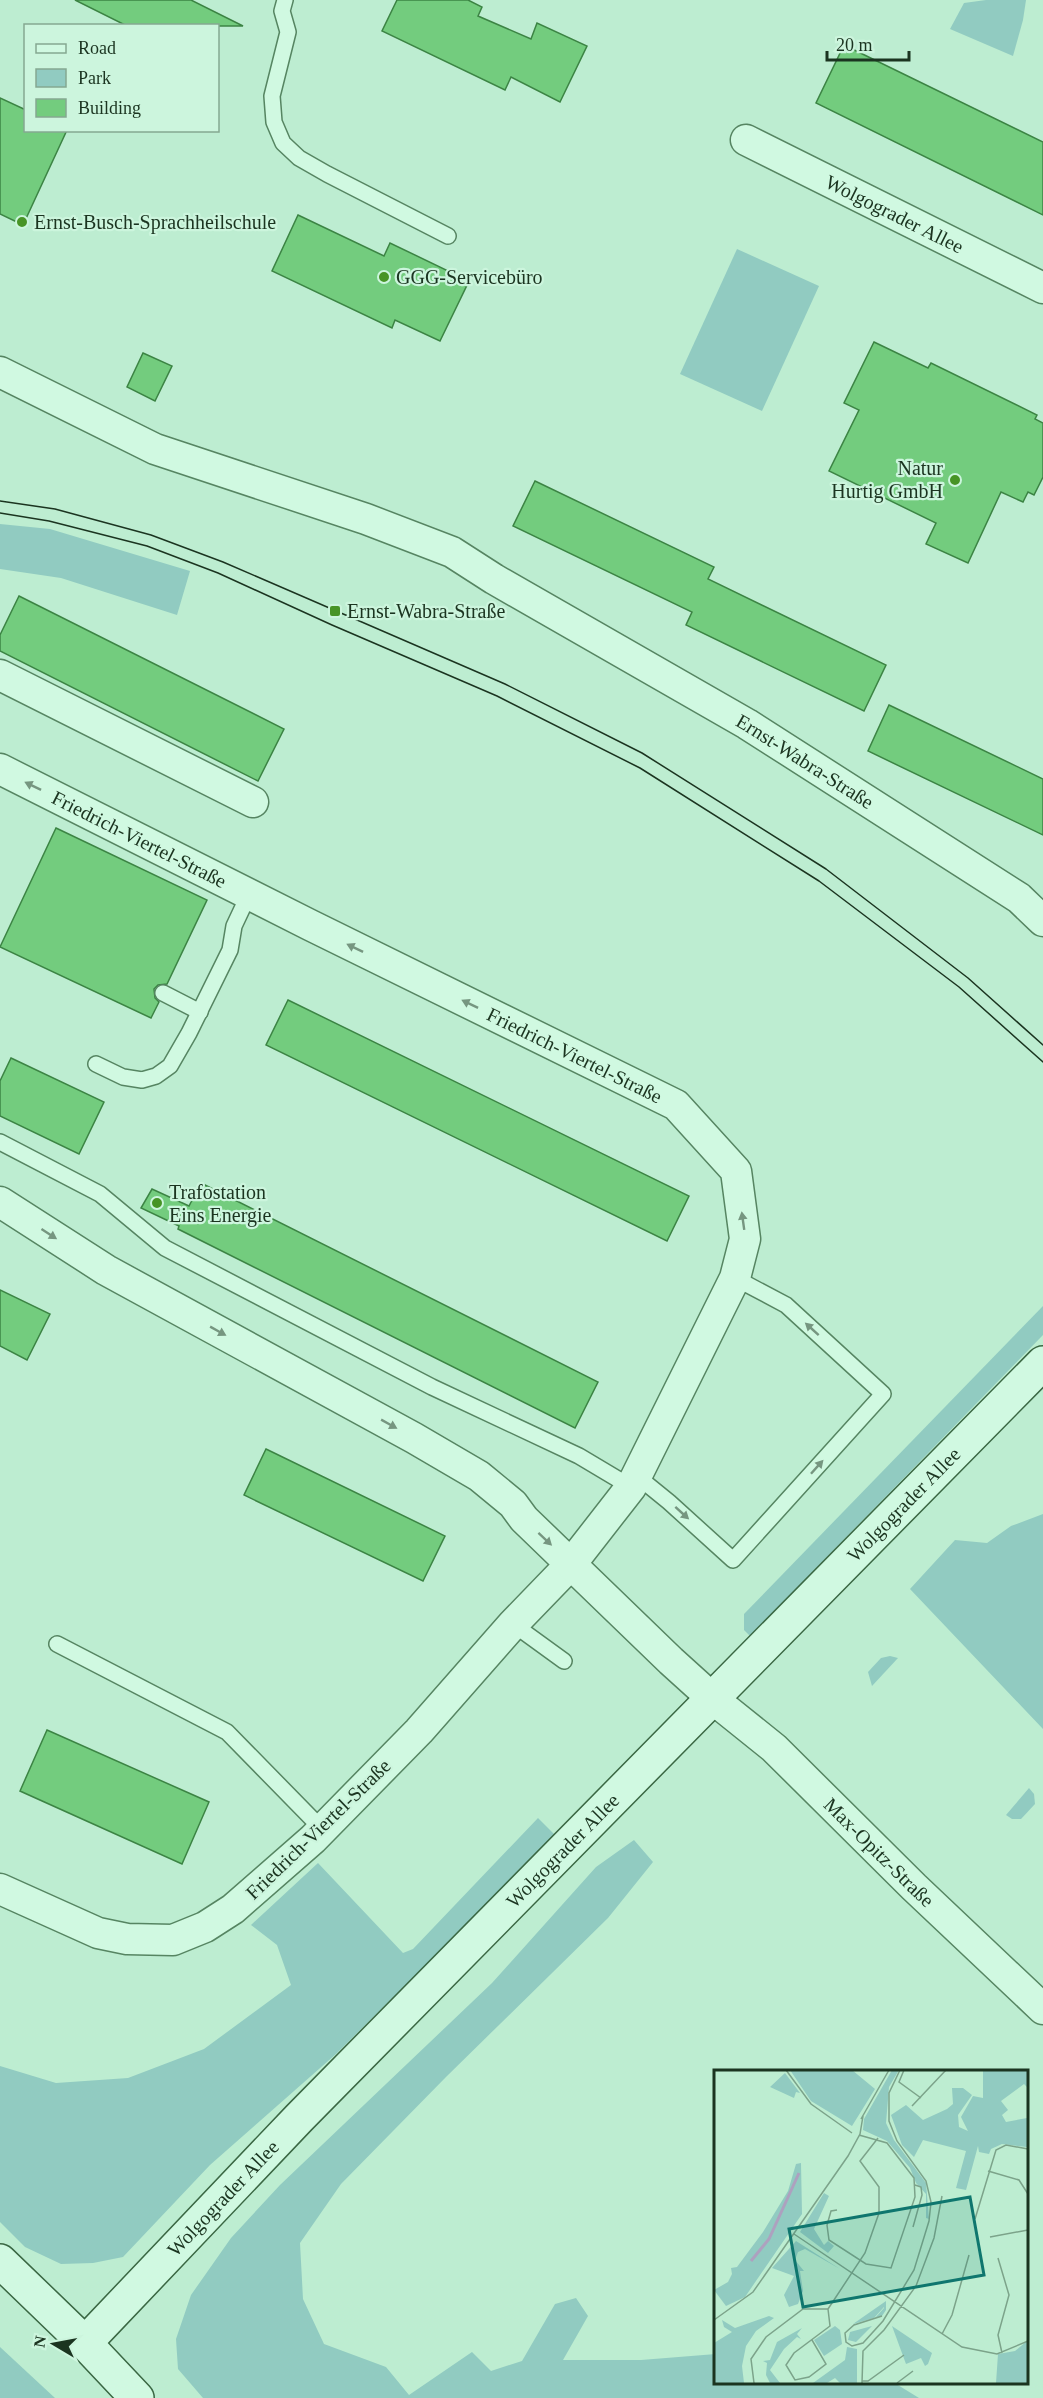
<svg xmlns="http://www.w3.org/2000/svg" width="1043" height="2398" viewBox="0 0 1043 2398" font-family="Georgia,serif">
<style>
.green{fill:#91cbc1}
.building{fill:#73cc7e;stroke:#3c8444;stroke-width:1.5}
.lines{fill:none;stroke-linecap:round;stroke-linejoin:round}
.service-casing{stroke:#568562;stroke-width:18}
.minor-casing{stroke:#568562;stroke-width:33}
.secondary-casing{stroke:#3a6743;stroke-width:36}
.service{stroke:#d0f9e1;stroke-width:15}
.minor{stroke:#d0f9e1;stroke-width:30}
.secondary{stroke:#d0f9e1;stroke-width:33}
.tram{stroke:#1b3420;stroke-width:1.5}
.oneway{fill:#769680}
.poi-dot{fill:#479426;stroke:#ccf5dd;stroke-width:2}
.labels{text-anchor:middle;stroke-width:4.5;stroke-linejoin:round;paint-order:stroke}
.street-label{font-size:20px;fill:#1b3420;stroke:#ccf5dd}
.poi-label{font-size:20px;fill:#1b3420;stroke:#ccf5dd;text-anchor:start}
.inset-river{fill:none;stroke:#ada1bf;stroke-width:3}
.inset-road{fill:none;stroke:#7ca38a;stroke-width:1.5}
.view{fill:#0f766e;fill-opacity:0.15;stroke:#0f766e;stroke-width:3}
.inset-edge{fill:none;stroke:#1b3420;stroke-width:3}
</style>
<rect width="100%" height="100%" fill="#bdedd1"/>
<!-- green -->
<g class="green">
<polygon points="986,0 1026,0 1023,20 1013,56 950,29 964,3"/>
<polygon points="737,249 819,286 762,411 680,374"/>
<polygon points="0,524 50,529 190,571 177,615 61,578 0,569"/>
<polygon points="1043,1306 1043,1335 750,1636 744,1630 744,1614"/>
<polygon points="1043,1514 1043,1729 910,1589 955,1540 987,1543 1011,1526"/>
<polygon points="890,1656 898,1658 872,1686 868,1672 881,1658"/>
<polygon points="1029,1788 1034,1794 1035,1804 1021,1819 1012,1819 1006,1815"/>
<polygon points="538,1818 556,1836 336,2054 210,2165 123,2257 93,2263 61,2264 25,2247 0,2222 0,2066 56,2083 128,2078 204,2049 291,1985 277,1945 251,1925 318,1863 403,1953 413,1949"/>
<polygon points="634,1840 653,1862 608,1918 446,2077 341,2184 300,2243 303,2299 324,2344 386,2367 409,2395 472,2352 491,2371 522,2361 555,2304 576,2298 588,2316 563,2360 641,2360 716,2354 716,2382 893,2382 919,2398 203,2398 178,2369 176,2339 191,2295 231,2238 280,2185 492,1983 596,1867"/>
<polygon points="0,2347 55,2398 0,2398"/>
</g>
<!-- building -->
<g class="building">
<polygon points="75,0 191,0 243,26 127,26"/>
<polygon points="397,0 468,0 482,7 478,16 531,39 537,23 587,46 560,102 511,77 505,90 382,31"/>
<polygon points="844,45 1043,142 1043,215 816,103"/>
<polygon points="0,98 26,110 26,130 67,130 23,225 0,214"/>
<polygon points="298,215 384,256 390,243 469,281 440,341 395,320 392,328 272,271"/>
<polygon points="874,342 928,368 931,363 1037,415 1035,419 1043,423 1043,477 1034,495 1028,492 1023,502 1001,492 968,563 926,544 936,523 829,471 859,410 844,403"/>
<polygon points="143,353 172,366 155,401 127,387"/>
<polygon points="535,481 714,567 708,579 886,665 864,711 686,625 692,612 513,526"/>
<polygon points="19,596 284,729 258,781 0,651 0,635"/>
<polygon points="889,705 1043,779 1043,835 868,751"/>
<polygon points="56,828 207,900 167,984 158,985 154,989 155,998 159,1002 151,1018 0,947"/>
<polygon points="288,1000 689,1196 667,1241 266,1045"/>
<polygon points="11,1058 104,1102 79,1154 0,1116 0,1081"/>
<polygon points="201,1183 598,1382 575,1428 178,1229 179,1226 141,1208 152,1189 189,1206"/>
<polygon points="0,1290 50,1314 27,1360 0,1346"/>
<polygon points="266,1449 445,1536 423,1581 244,1495"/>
<polygon points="47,1730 209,1802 182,1864 20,1791"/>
</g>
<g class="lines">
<defs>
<g id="service">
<polyline points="285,0 282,11 288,32 272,96 274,122 283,143 299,158 327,174 448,236"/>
<polyline points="163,993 200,1012"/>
<polyline points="96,1064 123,1077 142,1080 156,1076 170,1066 189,1033 230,950 234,926 249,894"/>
<polyline points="0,1142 100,1194 165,1248 432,1387 579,1456 631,1487"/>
<polyline points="637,1476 669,1502 733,1560 883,1394 786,1305 735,1278"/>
<polyline points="513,1624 564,1661"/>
<polyline points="57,1644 227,1732 322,1829"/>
</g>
<g id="minor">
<path id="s1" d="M746,140L1043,288"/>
<path id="s2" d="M0,372L155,449L366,519L452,552L494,579L747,724L1019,898L1043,921"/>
<polyline points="0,675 253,802"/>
<path id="s3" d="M0,769L310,925L676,1105L736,1171L745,1239L735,1278L631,1487L571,1564L513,1624L419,1731L313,1839L233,1909L205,1927L173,1940L127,1939L98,1933L0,1889"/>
<path id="s4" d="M0,1202L106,1270L414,1438L479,1476L513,1504L524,1519L671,1661L713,1699L774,1748L914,1887L1043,2009"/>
</g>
<g id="secondary">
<polyline points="0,2261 85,2343 137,2398"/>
<path id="s5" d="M85,2343L299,2118L1043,1363"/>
</g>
</defs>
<!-- service casing -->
<use href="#service" class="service-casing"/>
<!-- minor casing -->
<use href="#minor" class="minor-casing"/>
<!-- secondary casing -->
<use href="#secondary" class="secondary-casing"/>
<!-- service -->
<use href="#service" class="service"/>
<!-- minor -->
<use href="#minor" class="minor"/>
<!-- secondary -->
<use href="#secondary" class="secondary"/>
<!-- tram -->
<g class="tram">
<polyline points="0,501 55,509 151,535 223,562 505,684 642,753 826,869 968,978 1043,1045"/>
<polyline points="0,513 49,521 147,546 218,573 332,625 497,696 640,768 819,881 959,987 1043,1062"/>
</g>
</g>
<!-- one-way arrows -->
<defs><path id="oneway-solid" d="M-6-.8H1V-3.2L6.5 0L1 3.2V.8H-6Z" transform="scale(1.5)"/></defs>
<g class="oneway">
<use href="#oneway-solid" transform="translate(33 786) rotate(-154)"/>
<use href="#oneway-solid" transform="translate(355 948) rotate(-154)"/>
<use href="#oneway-solid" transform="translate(470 1004) rotate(-154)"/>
<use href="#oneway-solid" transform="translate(743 1221) rotate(-98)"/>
<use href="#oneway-solid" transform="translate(49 1234) rotate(33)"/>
<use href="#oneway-solid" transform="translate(812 1329) rotate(-138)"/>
<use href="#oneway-solid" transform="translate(218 1331) rotate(29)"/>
<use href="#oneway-solid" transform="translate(389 1424) rotate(29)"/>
<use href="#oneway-solid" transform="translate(817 1467) rotate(-48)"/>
<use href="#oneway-solid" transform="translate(682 1513) rotate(42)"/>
<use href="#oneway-solid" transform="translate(545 1539) rotate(43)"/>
</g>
<!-- markers -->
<g class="poi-dot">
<circle cx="22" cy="222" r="6"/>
<circle cx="384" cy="277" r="6"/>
<circle cx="955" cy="480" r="6"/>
<rect x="329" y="605" width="12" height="12" rx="3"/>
<circle cx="157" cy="1203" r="6"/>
</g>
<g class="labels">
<!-- street labels -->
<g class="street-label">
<text dy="7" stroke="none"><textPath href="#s1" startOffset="166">Wolgograder Allee</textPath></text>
<text dy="7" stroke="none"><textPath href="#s2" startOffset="898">Ernst-Wabra-Straße</textPath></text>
<text dy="7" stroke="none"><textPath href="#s3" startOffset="156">Friedrich-Viertel-Straße</textPath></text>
<text dy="7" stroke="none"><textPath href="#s3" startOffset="642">Friedrich-Viertel-Straße</textPath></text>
<text dy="7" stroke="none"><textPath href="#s5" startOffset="1172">Wolgograder Allee</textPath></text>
<text transform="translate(318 1829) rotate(-44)" y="7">Friedrich-Viertel-Straße</text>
<text dy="7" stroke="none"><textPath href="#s5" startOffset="686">Wolgograder Allee</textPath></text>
<text dy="7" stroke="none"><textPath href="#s4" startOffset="1102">Max-Opitz-Straße</textPath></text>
<text dy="7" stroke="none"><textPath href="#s5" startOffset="200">Wolgograder Allee</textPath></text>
</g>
<!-- poi labels -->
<g class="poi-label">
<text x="34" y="229">Ernst-Busch-Sprachheilschule</text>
<text x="396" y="284">GGG-Servicebüro</text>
<text x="943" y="475" text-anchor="end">Natur<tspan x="943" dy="23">Hurtig GmbH</tspan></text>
<text x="347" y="618">Ernst-Wabra-Straße</text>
<text x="169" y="1199">Trafostation<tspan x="169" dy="23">Eins Energie</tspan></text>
</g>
</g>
<!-- overview -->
<g transform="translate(714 2070)">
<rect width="314" height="314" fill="#bdedd1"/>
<path d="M76,0H138L161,19L138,56L97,31ZM178,0H185L175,17L172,53L180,70L212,113L215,149L212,148V124L202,113L196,98L173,71L149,60L150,49ZM269,0H313V17L310,14L287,31L294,40L288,45L292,52L313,48V77L288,74L277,79L275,84L265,82L264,76L252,120L242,118L252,81L209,70L200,87L188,75L177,45L192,35L209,50L233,39L239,34L238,18H249L258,25L244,45L245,57L254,61L247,47L259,26L269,28ZM71,3L86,23L82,22L80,28L56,17ZM87,93L88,144L31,227L12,236L0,220L14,212L18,204L17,198L23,197L49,162L74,121L82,94ZM110,123L115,126L100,159L110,175L114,171L120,176L114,183L86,162ZM82,171L126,199L91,179L84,182L81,190L90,201H86L89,221L84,234L75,237L70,225L80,206L58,198ZM172,231V240L168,246L161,248L170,238V237L160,248L139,254ZM55,246L60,248L42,261L32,276L28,296L30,313H0V273L18,262L10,257L8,250L21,258ZM121,256L126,260L128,274L110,286L100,270ZM158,256L142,272L134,270L136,262ZM178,256L218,283L214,294L211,296L207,288L192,294ZM88,258L83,264L87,269L83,267L70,279L56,300L66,313H56L52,305L53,293L49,291L56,290L63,272ZM313,271V313H282L284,284L301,281ZM133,277L143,279V313H126L121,308L113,313H99L131,290Z" fill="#91cbc1"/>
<path class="inset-river" d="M37,191L55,169L85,103"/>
<path class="inset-road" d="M72,0L97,34L138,63M190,0L185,12L207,28M198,36L232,0M147,49L175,0M274,101L305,110L314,124M123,140L117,141L113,155L115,170L152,194L177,198L201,127L200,108L173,73L145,65M261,149L282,80L292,75L314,79M199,157L208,125L207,117L201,115M80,164L248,277L283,284L314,271M276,167L314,160M284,188L295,225L284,265L288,283M114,239L151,183L165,143V117L146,91L164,68M168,246L140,255L131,263L132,272L138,276L149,273L169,251L200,200L215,151L217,132L212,111L183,71L175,51V23L186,0M0,250L39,222L134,86L146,64L149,46M228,264L238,245L255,185M98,270L112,294L95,307L81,310L72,295L80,283L116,256L114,239M148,311H154L190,285M40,313L37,289L52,267L89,239H114M148,313L149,281L170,260L202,216L220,168L228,126M183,313L199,301"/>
<path class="view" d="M256,127L270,205L89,237L75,159Z"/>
<rect width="314" height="314" class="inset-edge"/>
</g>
<!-- legend -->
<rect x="24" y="24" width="195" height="108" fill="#ccf5dd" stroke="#85a891" stroke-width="1.5"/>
<rect x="36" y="44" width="30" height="9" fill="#d0f9e1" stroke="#85a891" stroke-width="1.5"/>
<text x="78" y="54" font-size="18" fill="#1b3420">Road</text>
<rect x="36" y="69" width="30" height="18" fill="#91cbc1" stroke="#85a891" stroke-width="1.5"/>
<text x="78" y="84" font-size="18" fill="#1b3420">Park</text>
<rect x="36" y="99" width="30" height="18" fill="#73cc7e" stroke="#85a891" stroke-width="1.5"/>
<text x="78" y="114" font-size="18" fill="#1b3420">Building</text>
<!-- north arrow -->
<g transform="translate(54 2344) rotate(280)" stroke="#ccf5dd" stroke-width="4.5" paint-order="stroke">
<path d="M0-4.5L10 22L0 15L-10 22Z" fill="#1b3420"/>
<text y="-9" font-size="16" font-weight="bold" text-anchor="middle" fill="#1b3420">N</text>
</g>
<!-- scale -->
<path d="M827 51v9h82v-9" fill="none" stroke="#1b3420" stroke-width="3"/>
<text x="836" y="51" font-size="18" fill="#1b3420" stroke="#ccf5dd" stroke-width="4.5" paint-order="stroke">20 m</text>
</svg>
